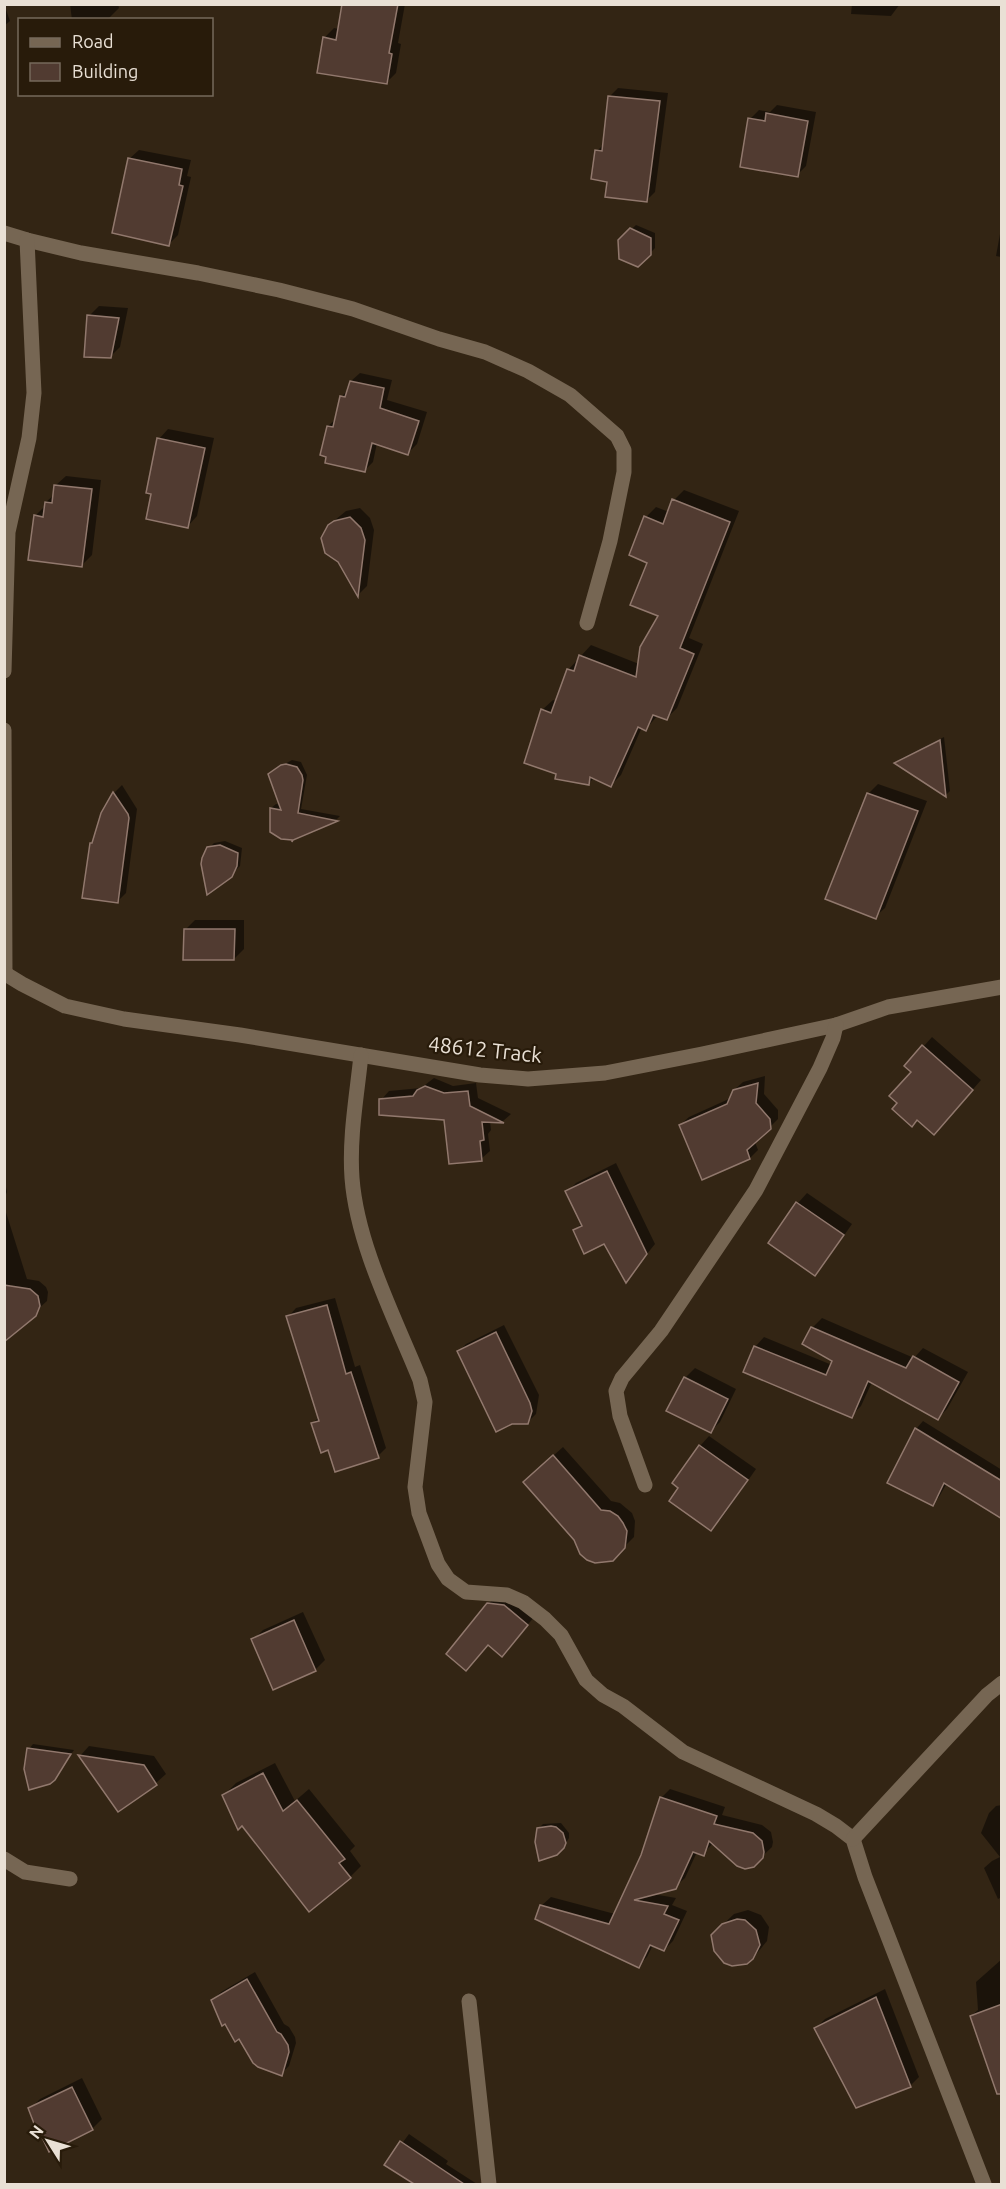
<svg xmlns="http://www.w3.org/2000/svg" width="1006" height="2189" viewBox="0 0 1006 2189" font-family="Ubuntu,sans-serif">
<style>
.shadow{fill:#0007}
.building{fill:#513b31;stroke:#91786d;stroke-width:1.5}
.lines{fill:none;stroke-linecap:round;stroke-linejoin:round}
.street{stroke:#766653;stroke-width:15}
.labels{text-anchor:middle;stroke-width:4.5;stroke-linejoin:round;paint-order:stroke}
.street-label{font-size:21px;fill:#e9e0d5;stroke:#281b0a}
</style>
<rect width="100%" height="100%" fill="#332514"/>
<!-- shadow -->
<g class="shadow">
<polygon points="4,4 10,21 4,26"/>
<polygon points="70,4 118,4 119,8 109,18 72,20"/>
<polygon points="343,4 405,4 398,43 401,44 396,73 387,82 324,38 334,28 339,29"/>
<polygon points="852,4 900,4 891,16 851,14"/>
<polygon points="618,88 668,93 655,192 647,200 608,180 597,151 605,143 609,97"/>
<polygon points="777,105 816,112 806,166 797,175 750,119 759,110 770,112"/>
<polygon points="139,150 191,160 187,176 191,177 178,235 169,244 129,159"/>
<polygon points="1002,223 1002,268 1001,257 996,256"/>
<polygon points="636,225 655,233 655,248 638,266 619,241"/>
<polygon points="99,306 128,308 120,347 110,357 89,316"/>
<polygon points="360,373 392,380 387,400 427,412 417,444 408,453 377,443 373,462 364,471 328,426 337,418 342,396 349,389 351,381"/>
<polygon points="168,429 214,438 197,516 188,526 152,493 159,439"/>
<polygon points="66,476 101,480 92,555 82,565 35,516 44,507 45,508 46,502 55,494 56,485"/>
<polygon points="684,490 739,511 689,638 703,644 677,708 667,718 658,715 646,729 642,727 621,775 611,785 594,778 588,784 542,710 553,700 557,701 569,669 591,645 639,664 660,615 649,562 646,517 656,507 669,512 674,500"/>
<polygon points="360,508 370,518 374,530 367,586 358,595 329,525 346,511"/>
<polygon points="944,737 950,791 946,795 896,763 900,759"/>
<polygon points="292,760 301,762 307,775 301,809 340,816 337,819 295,837 271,808 276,804 281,805 274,770"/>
<polygon points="878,784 927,801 885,908 875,917 868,794"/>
<polygon points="122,785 137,809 126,893 118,901 91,843 95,840 102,814 114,793"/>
<polygon points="225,841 242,848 240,866 235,871 209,848 214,843"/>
<polygon points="195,920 244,920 244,949 234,959 185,930"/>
<polygon points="932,1037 981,1080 943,1124 918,1119 900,1102 913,1071 906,1066"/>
<polygon points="765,1076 764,1094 778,1110 778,1119 755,1142 758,1150 750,1158 680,1125 689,1117 731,1098 734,1090 743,1082"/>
<polygon points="434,1078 453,1086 476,1083 478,1098 511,1114 503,1121 490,1121 491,1130 488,1134 490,1151 481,1159 446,1118 381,1100 389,1091 421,1088"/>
<polygon points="616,1163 655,1244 626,1280 605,1242 575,1230 582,1223 567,1192 576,1183"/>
<polygon points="4,1177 7,1192 4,1199"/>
<polygon points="807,1193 852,1224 824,1264 815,1274 770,1242 798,1203"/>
<polygon points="4,1206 27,1279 39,1281 46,1287 48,1292 47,1301 4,1340"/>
<polygon points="335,1298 355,1367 360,1365 386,1448 378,1456 329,1449 313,1423 319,1417 288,1317 296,1308"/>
<polygon points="822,1318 914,1358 923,1348 968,1372 947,1409 938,1418 872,1382 861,1406 851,1416 755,1347 764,1337 832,1365 834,1360 812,1328"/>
<polygon points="504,1325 539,1395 536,1414 528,1422 458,1352 466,1344"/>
<polygon points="695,1368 736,1389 720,1422 710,1432 685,1378"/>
<polygon points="923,1421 1002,1470 1002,1517 947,1483 939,1497 932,1504 889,1483 916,1429"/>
<polygon points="709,1436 756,1469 721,1519 711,1529 700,1446"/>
<polygon points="563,1447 611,1501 620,1503 632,1513 635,1521 634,1537 612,1559 576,1539 534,1473"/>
<polygon points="497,1596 535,1616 502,1655 488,1604"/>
<polygon points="303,1612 325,1660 315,1670 253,1640 263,1630"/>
<polygon points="33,1744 74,1750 54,1779 29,1749"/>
<polygon points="89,1746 154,1756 166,1774 156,1783 118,1810 80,1756"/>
<polygon points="275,1763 295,1801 309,1789 355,1846 350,1851 361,1866 350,1877 224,1795 236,1783"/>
<polygon points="670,1789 725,1807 722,1815 762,1825 771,1832 773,1842 772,1847 753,1865 713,1843 703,1854 697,1852 685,1878 675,1887 653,1894 676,1898 672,1905 687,1911 673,1941 664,1950 653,1945 647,1957 638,1966 541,1906 551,1897 615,1914 642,1855 661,1798"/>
<polygon points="1002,1805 1002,1897 998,1899 984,1868 992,1861 1000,1857 981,1833 989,1813 996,1806"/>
<polygon points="561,1823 569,1833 569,1838 561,1851 539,1828 543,1824"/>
<polygon points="748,1910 761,1915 769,1927 767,1941 753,1958 712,1935 734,1914"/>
<polygon points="1002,1959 1002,2099 971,2016 978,2010 976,1982"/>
<polygon points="255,1972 284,2024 289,2027 295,2037 296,2043 289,2066 281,2074 239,2037 213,2000 221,1992"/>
<polygon points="885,1989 919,2077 910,2086 816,2028 825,2019"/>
<polygon points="82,2078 102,2119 92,2129 30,2109 40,2099"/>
<polygon points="409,2134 448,2161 446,2164 477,2184 409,2184 411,2183 407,2180 408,2179 386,2165"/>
</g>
<!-- building -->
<g class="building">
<polygon points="342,4 398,4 389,53 392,54 387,84 317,73 323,37 336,40"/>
<polygon points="608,96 660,101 647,202 605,197 607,182 591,179 595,150 602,151"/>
<polygon points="766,113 808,121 798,177 740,167 748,118 765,121"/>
<polygon points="128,158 182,169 179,185 183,186 169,246 112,233"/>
<polygon points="630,228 651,238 651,255 638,267 619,259 618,240"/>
<polygon points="87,315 119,318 111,358 84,357"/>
<polygon points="350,381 384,388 380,408 419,421 408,455 372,443 365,472 325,463 326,457 320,455 327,426 333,427 340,396 345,397"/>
<polygon points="157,438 205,448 188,528 146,519 151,494 146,493"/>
<polygon points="54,485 92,489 82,567 28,560 34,515 43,517 45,502 52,503"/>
<polygon points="672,499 730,522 680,648 694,654 667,720 653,715 646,731 638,727 611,787 590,777 589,785 555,779 556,774 524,763 541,709 551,713 567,669 574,671 579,655 636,677 640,647 658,616 630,605 647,563 629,555 644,516 663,524"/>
<polygon points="350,517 361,528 365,540 358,597 338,562 325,553 321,538 328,525 334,521"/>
<polygon points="940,740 946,797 894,763"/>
<polygon points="286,764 297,767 302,775 303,780 298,813 338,821 293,840 292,842 292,840 281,839 270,832 270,808 281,810 268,774 281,765"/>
<polygon points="113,792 128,814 129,818 118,903 82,898 90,843 92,843 101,813"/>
<polygon points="867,793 918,811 876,919 825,899"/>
<polygon points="220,845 238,853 237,866 232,877 207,895 201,864 202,858 207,847"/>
<polygon points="184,929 235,929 234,960 183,960"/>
<polygon points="922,1045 973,1090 934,1135 917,1120 912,1127 892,1109 897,1103 889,1096 911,1072 904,1066"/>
<polygon points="758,1083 756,1103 770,1119 771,1129 747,1150 750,1159 702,1180 679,1125 727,1104 733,1090"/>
<polygon points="425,1086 444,1093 468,1091 470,1106 504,1123 482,1122 484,1140 480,1141 482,1161 449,1164 444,1120 379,1115 379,1099 413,1096 417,1090"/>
<polygon points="607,1171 647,1254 626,1283 604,1244 584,1254 573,1230 582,1226 565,1191"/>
<polygon points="796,1202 844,1235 815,1276 768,1243"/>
<polygon points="4,1285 30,1289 38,1296 40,1306 36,1316 4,1342"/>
<polygon points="327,1305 346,1374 351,1372 379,1458 335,1472 328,1450 321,1453 311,1423 319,1421 286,1316"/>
<polygon points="811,1327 906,1368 913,1356 959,1382 938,1420 868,1381 852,1418 743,1372 754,1346 826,1375 832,1361 802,1344"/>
<polygon points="496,1332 530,1403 532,1411 528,1424 512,1424 496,1432 457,1351"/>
<polygon points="684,1377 728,1399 711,1433 666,1411"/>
<polygon points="915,1428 1002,1481 1002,1519 944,1483 933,1506 887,1483"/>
<polygon points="699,1445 748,1480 711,1531 669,1501 678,1488 672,1483"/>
<polygon points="553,1455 601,1510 610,1511 618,1516 623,1523 627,1531 625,1548 613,1561 595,1563 587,1560 580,1554 574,1540 523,1482"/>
<polygon points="487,1603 504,1605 528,1625 502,1657 488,1645 466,1671 446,1654"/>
<polygon points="294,1620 316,1671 273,1690 251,1639"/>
<polygon points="27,1748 71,1754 55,1780 50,1784 29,1790 24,1769"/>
<polygon points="78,1755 144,1765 157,1785 118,1812"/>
<polygon points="263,1773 283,1811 297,1800 345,1859 339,1863 351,1878 309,1912 242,1826 238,1830 222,1795"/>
<polygon points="660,1797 717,1816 714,1824 753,1833 762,1841 764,1852 763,1858 754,1867 745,1869 737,1866 709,1841 704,1856 693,1852 676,1889 634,1900 668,1906 664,1914 679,1920 664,1951 650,1945 639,1968 535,1919 540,1905 609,1924 641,1855"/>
<polygon points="551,1826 556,1827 563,1833 566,1843 564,1848 557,1855 539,1861 535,1842 537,1828"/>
<polygon points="737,1919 745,1920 756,1930 760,1945 753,1959 747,1964 732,1966 724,1963 714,1951 711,1935 722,1924"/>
<polygon points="247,1979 277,2032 281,2034 288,2045 289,2052 282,2076 258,2067 253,2063 239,2039 235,2042 225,2024 222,2026 211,2000"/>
<polygon points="876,1997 911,2087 856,2108 814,2028"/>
<polygon points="1002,2004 1002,2094 997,2094 970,2016"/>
<polygon points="72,2087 93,2130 49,2152 40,2133 38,2134 28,2108"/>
<polygon points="400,2141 464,2184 414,2184 384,2165"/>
</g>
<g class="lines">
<!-- street -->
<g class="street">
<polyline points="4,233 27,240 81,253 198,273 279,290 353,309 439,339 485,352 528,371 570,395 617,436 624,450 624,472 610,541 587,623"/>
<polyline points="4,671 8,532 29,438 34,393 27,240"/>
<polyline points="4,730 5,973"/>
<polyline points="4,973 22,984 65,1006 124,1019 240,1035 480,1075 528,1079 605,1073 702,1054 836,1025 888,1007 1002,987"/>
<path d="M361,1055C357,1095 349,1137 352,1178C357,1245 395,1318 420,1380L425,1402L415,1487L419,1513L438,1564L448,1579L466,1592L507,1595L523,1602L545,1619L561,1635L586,1680L603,1695L623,1706L683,1752L816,1814L836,1826L853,1839L865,1877L984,2184"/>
<polyline points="645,1485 620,1416 616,1391 622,1378 661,1331 756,1190 820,1068 833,1038 836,1025"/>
<polyline points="853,1839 987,1695 1002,1683"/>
<polyline points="4,1859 25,1872 70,1879"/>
<polyline points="469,2001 489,2184"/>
</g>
</g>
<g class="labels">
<!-- street labels -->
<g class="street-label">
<text transform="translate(485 1050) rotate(6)" y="7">48612 Track</text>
</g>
</g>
<!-- border -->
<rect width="1006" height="2189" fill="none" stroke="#e9e0d5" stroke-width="12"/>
<!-- legend -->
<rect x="18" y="18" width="195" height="78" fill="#281b0a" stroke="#756a5b" stroke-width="1.5"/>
<rect x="30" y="38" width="30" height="9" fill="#766653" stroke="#756a5b" stroke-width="1.5"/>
<text x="72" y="48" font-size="18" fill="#e9e0d5">Road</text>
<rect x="30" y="63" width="30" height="18" fill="#513b31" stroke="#756a5b" stroke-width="1.5"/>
<text x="72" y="78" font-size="18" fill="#e9e0d5">Building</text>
<!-- north arrow -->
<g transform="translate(48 2141) rotate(307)" stroke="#281b0a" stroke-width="4.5" paint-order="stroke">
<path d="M0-4.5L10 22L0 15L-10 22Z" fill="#e9e0d5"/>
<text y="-9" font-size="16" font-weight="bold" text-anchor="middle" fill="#e9e0d5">N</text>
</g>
</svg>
